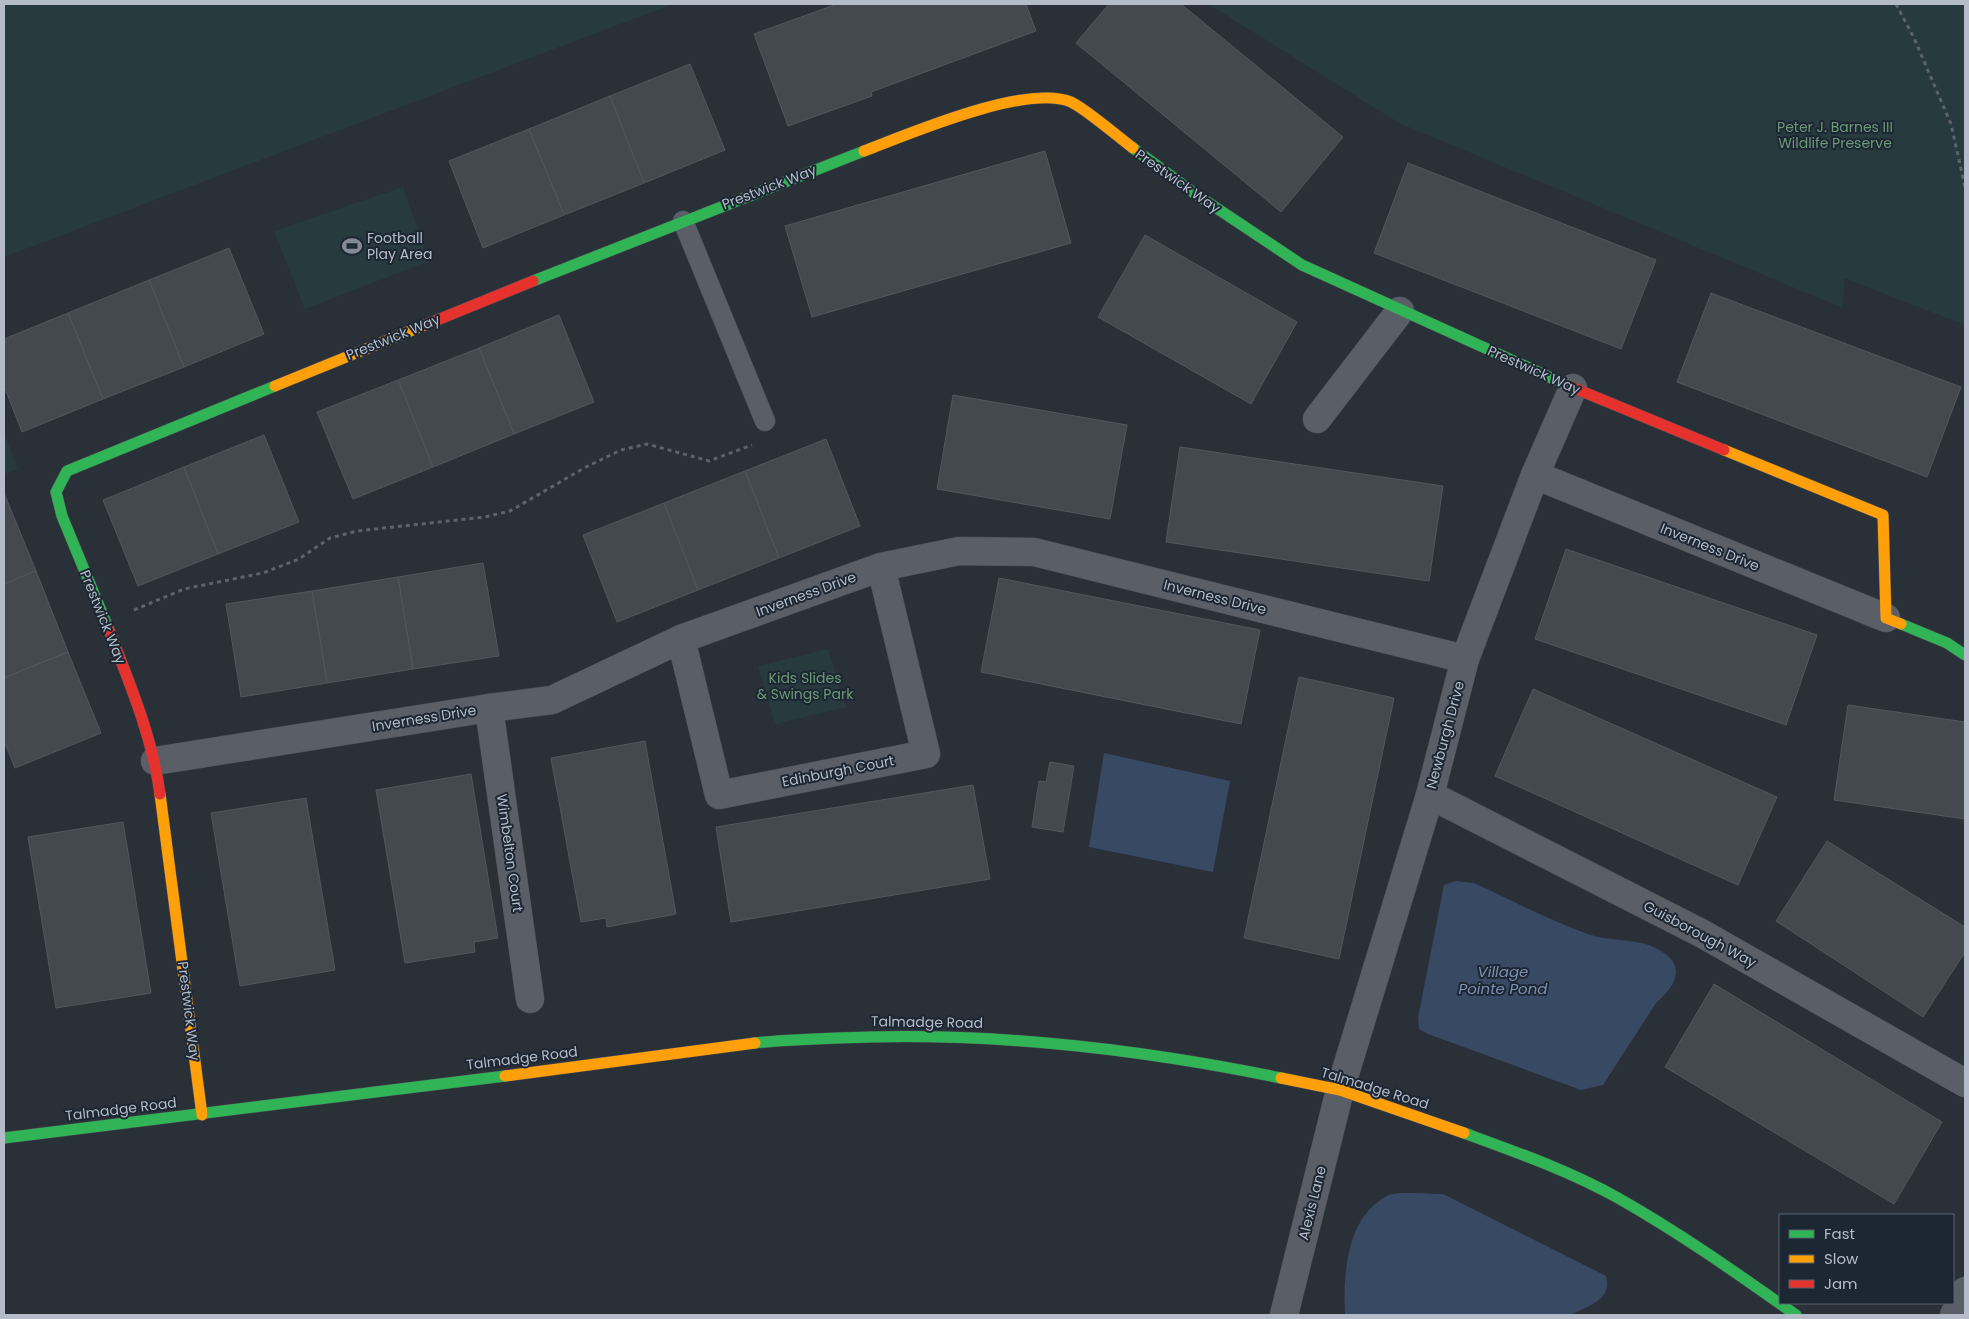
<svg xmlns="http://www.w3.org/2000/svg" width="1969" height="1319" viewBox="0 0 1969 1319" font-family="Poppins,sans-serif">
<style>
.green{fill:#273a3e}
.water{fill:#384963}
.building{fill:#444950;stroke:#52575f}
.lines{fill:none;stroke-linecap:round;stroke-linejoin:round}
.lane-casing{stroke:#484c53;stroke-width:21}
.street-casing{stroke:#484c53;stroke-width:29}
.fast-casing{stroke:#484c53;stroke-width:12}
.slow-casing{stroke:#484c53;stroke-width:12}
.jam-casing{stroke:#484c53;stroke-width:12}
.path{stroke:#5d636a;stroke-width:3;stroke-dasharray:4 4;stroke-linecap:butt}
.lane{stroke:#5a5e66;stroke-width:20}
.street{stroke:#5a5e66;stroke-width:28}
.fast{stroke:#30b455;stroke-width:11}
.slow{stroke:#ff9f0a;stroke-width:11}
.jam{stroke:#e5322d;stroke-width:11}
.labels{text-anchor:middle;stroke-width:4;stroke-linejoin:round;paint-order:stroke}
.park-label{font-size:14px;fill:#6b9a76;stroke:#1d2633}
.street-label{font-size:14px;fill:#b4bcc9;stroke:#1d2633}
.poi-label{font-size:14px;fill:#b4bcc9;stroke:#1d2633;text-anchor:start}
.water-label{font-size:15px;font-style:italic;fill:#7c92b1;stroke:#1d2633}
</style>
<rect width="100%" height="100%" fill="#2a3038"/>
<!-- green -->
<g class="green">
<polygon points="4,4 673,4 4,257"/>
<polygon points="1208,4 1965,4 1965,325 1844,278 1843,308 1399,123"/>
<polygon points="403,187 429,261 305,309 274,231"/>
<polygon points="4,433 18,469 4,474"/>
<polygon points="828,649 846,707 775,724 758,666"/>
</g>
<!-- water -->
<g class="water">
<polygon points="1104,753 1230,781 1213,872 1089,847"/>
<path d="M1455,881L1474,883C1511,900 1547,919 1585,933C1612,944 1644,935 1668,956C1686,972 1670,991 1656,1003L1603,1085L1581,1090L1428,1034L1419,1029L1418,1018L1444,885Z"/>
<path d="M1443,1194L1606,1276C1613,1300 1587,1307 1570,1315H1345C1343,1274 1346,1216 1389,1195C1399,1191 1431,1194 1443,1194Z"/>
</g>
<!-- building -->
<g class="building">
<polygon points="837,4 1026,4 1036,31 871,92 872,96 788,126 754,34"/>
<polygon points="1109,4 1181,4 1343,137 1281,212 1076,43"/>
<polygon points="690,64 725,150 644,183 610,96"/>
<polygon points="610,96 644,183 564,215 529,129"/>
<polygon points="529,129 564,215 483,248 449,161"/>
<polygon points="1045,151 1071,243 812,317 785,226"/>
<polygon points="1408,163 1656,260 1621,349 1374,253"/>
<polygon points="1145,235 1297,322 1251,404 1098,317"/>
<polygon points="229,248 264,334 184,367 149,280"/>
<polygon points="149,280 184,367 103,399 68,313"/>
<polygon points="1711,293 1961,387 1927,477 1677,382"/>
<polygon points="68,313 103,399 22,432 4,386 4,339"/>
<polygon points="559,315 594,402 514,434 479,348"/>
<polygon points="479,348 514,434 433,467 398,380"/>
<polygon points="398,380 433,467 353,499 317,412"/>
<polygon points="953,395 1127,425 1110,519 937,489"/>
<polygon points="264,435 299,522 218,554 184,467"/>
<polygon points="826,439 860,526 779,558 745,471"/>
<polygon points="1180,447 1443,486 1429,581 1166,542"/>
<polygon points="184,467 218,554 138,586 103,500"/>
<polygon points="745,471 779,558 698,590 664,503"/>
<polygon points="4,493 36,571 4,584"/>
<polygon points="664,503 698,590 617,622 583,535"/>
<polygon points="1566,549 1817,635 1786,725 1535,639"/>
<polygon points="483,563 499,656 413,669 398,577"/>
<polygon points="36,571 68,652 4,678 4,584"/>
<polygon points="398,577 413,669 327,683 312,591"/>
<polygon points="999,578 1260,630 1241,724 981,672"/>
<polygon points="312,591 327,683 241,697 226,604"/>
<polygon points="68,652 101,733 15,768 4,741 4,678"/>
<polygon points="1299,677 1394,698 1339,959 1244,938"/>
<polygon points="1533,689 1777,797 1738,885 1495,776"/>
<polygon points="1848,705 1965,722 1965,819 1834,800"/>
<polygon points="645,741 676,914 607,927 606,918 581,922 551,758"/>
<polygon points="1050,762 1074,766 1063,832 1032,827 1039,781 1046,782"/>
<polygon points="471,774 498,938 474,942 475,952 405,963 376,790"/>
<polygon points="973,785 990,879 731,922 716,827"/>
<polygon points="306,798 335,970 240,986 211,813"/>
<polygon points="123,822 151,993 56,1008 28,837"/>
<polygon points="1827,841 1965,927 1965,952 1923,1017 1776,921"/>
<polygon points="1714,984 1942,1122 1894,1204 1665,1067"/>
</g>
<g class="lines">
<defs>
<polyline id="lane" points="683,221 765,421"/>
<g id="street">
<polyline points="1317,419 1400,311"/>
<polyline points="1535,475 1886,618"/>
<polyline points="681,639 719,795 926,754 881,567"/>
<polyline points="489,708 530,999"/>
<polyline points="155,761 489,708 552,700 681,639 881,567 959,551 1034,552 1465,659"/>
<polyline points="1430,795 1701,933 1965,1083"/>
<polyline points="1284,1315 1340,1090 1430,795 1465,659 1535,475 1573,388"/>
<polyline points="1954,1315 1965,1291"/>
</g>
<g id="fast">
<polyline points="1133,148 1194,193 1302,265 1569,386"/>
<polyline points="533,281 864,151"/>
<polyline points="1901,624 1947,643 1965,655"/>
<polyline points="109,630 62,516 56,492 67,471 275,386"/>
<path d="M755,1043C782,1040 810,1039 838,1038C986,1031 1135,1048 1281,1078"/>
<path d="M1464,1133C1516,1152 1570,1171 1618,1198C1680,1233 1738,1274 1796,1315"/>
<polyline points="4,1138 505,1076"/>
</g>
<g id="slow">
<path d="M864,151C909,134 1027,83 1071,102C1086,109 1117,136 1133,148"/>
<polyline points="275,386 425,325"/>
<polyline points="1724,450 1883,515 1886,618 1901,624"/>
<polyline points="160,794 202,1115"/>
<polyline points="505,1076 755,1043"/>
<polyline points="1281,1078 1340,1090 1464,1133"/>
</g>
<g id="jam">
<polyline points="425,325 533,281"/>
<polyline points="1569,386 1724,450"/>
<path d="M109,630C130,684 152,736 160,794"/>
</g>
</defs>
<!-- lane casing -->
<use href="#lane" class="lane-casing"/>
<!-- street casing -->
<use href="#street" class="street-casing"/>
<!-- fast casing -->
<use href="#fast" class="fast-casing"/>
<!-- slow casing -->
<use href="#slow" class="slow-casing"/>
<!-- jam casing -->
<use href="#jam" class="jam-casing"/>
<!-- path -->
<g class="path">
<polyline points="1896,4 1914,38 1951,124 1965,187"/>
<polyline points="134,610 184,589 263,573 299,559 330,538 357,531 485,517 510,511 586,467 621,450 647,444 709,461 752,445"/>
</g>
<!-- lane -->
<use href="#lane" class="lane"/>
<!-- street -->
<use href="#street" class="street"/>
<!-- fast -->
<use href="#fast" class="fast"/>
<!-- slow -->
<use href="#slow" class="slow"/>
<!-- jam -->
<use href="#jam" class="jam"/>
</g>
<!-- icons -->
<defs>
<symbol id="stadium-bare" viewBox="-9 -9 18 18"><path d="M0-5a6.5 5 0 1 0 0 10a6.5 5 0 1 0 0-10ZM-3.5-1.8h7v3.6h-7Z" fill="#848b96" stroke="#1d2633" stroke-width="2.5" paint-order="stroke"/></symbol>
</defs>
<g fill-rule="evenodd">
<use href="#stadium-bare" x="338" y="232" width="28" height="28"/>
</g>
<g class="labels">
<!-- park labels -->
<g class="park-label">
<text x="1835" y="132">Peter J. Barnes III<tspan x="1835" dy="16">Wildlife Preserve</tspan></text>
<text x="805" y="683">Kids Slides<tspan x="805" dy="16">&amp; Swings Park</tspan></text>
</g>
<!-- street labels -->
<g class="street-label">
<text transform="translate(1178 181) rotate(35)" y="5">Prestwick Way</text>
<text transform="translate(769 187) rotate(-21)" y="5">Prestwick Way</text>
<text transform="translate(393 337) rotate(-22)" y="5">Prestwick Way</text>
<text transform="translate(1534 370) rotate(24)" y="5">Prestwick Way</text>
<text transform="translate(1710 547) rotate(22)" y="5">Inverness Drive</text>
<text transform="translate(806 594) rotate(-20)" y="5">Inverness Drive</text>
<text transform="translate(1215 597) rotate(14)" y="5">Inverness Drive</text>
<text transform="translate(103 617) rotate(68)" y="5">Prestwick Way</text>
<text transform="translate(424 718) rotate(-9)" y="5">Inverness Drive</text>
<text transform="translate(1445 735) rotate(-75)" y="5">Newburgh Drive</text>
<text transform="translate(838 771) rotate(-11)" y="5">Edinburgh Court</text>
<text transform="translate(510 853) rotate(82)" y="5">Wimbelton Court</text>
<text transform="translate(1700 934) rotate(28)" y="5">Guisborough Way</text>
<text transform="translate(189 1011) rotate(83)" y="5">Prestwick Way</text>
<text transform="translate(927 1022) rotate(1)" y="5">Talmadge Road</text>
<text transform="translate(522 1058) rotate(-7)" y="5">Talmadge Road</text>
<text transform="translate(1375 1088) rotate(17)" y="5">Talmadge Road</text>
<text transform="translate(121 1109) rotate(-7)" y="5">Talmadge Road</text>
<text transform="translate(1312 1203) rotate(-76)" y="5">Alexis Lane</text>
</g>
<!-- poi labels -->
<g class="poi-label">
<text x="367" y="243">Football<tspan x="367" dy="16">Play Area</tspan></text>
</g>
<!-- water labels -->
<g class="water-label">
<text x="1503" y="977">Village<tspan x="1503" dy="17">Pointe Pond</tspan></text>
</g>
</g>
<!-- border -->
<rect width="1969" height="1319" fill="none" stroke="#b4bcc9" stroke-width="10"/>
<!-- legend -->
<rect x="1779" y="1214" width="175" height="90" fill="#1d2633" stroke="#59626f"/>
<rect x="1789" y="1230" width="25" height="8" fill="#30b455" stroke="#59626f"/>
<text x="1824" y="1239" font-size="15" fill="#b4bcc9">Fast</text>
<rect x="1789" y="1255" width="25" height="8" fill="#ff9f0a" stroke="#59626f"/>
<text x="1824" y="1264" font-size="15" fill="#b4bcc9">Slow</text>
<rect x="1789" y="1280" width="25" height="8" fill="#e5322d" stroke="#59626f"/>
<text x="1824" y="1289" font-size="15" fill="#b4bcc9">Jam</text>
</svg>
